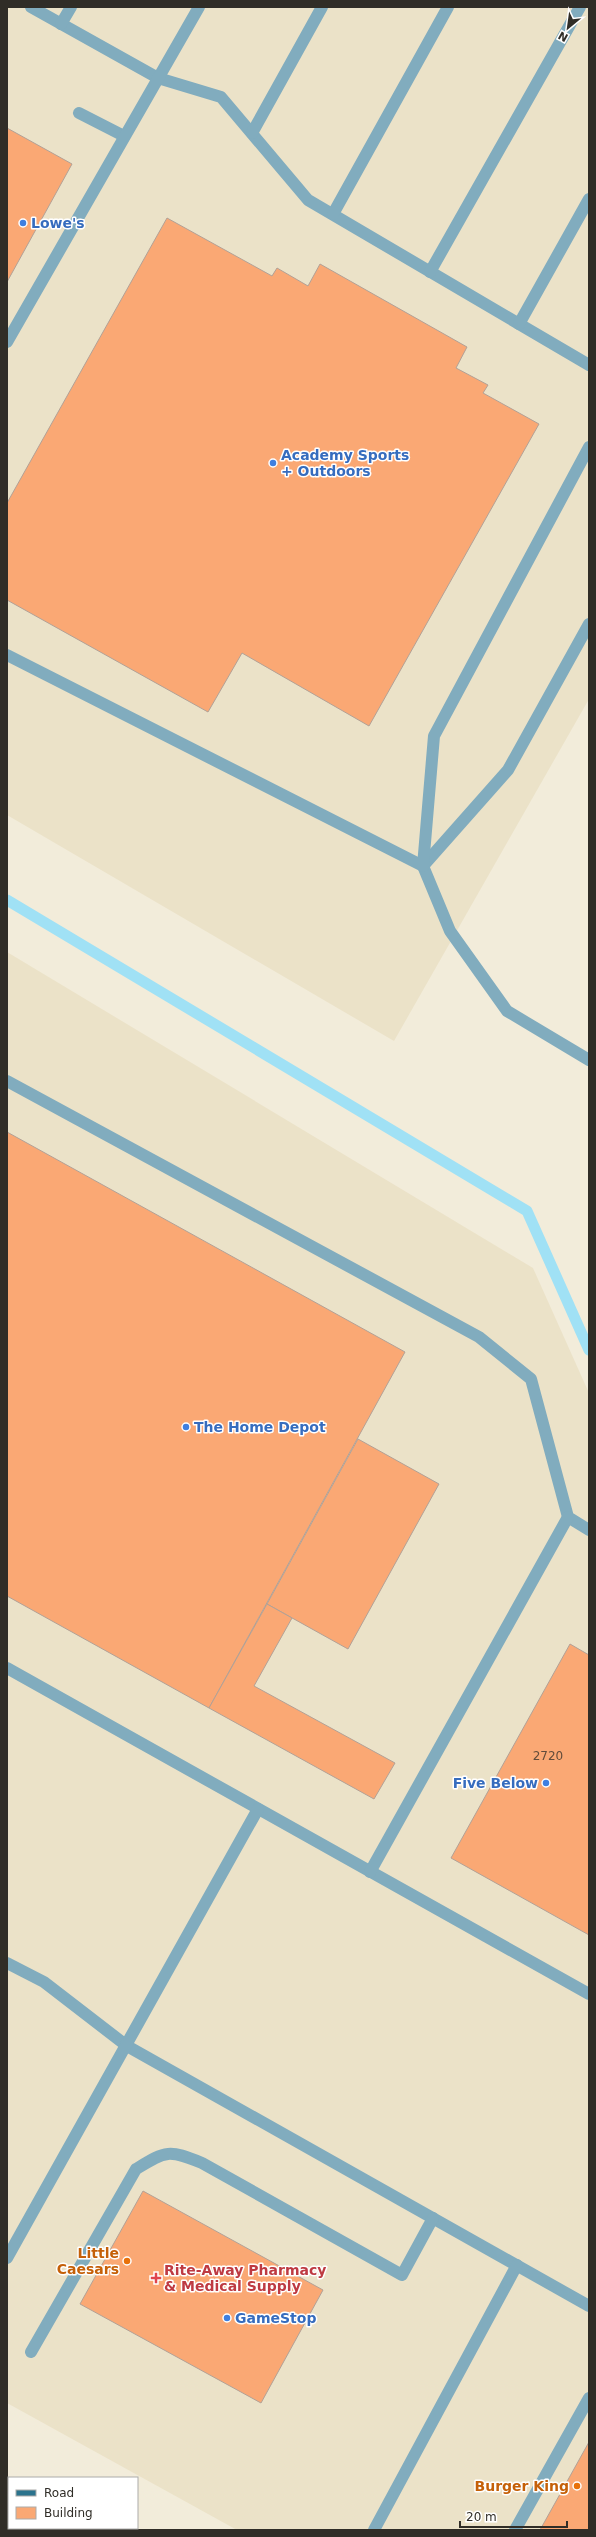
<svg xmlns="http://www.w3.org/2000/svg" width="596" height="2537" viewBox="0 0 596 2537" font-family="'DejaVu Sans',sans-serif">
<style>
.built{fill:#ebe2c8}
.lines{fill:none;stroke-linecap:round;stroke-linejoin:round}
.stream{stroke:#a0e1f5;stroke-width:11}
.building{fill:#faa874;stroke:#b2a196}
.lane{stroke:#81acbe;stroke-width:12}
.primary{stroke:#2b738d;stroke-width:12}
.shop-dot{fill:#3f7fe0;stroke:#fff;stroke-width:1.5}
.food-dot{fill:#e8710a;stroke:#fff;stroke-width:1.5}
.health-dot{fill:#e0444e;stroke:#fff;stroke-width:1.5}
.labels{text-anchor:middle;stroke-width:3;stroke-linejoin:round;paint-order:stroke}
.number-label{font-size:12px;fill:#624c3a}
.shop-label{font-size:14px;font-weight:bold;fill:#366cbe;stroke:#fff;text-anchor:start}
.food-label{font-size:14px;font-weight:bold;fill:#c56008;stroke:#fff;text-anchor:end}
.health-label{font-size:14px;font-weight:bold;fill:#be3a42;stroke:#fff;text-anchor:start}
</style>
<rect width="100%" height="100%" fill="#f2ecda"/>
<!-- built -->
<g class="built">
<polygon points="7,7 589,7 589,699 394,1041 7,815"/>
<polygon points="7,952 533,1268 589,1393 589,2530 237,2530 7,2403"/>
</g>
<g class="lines">
<!-- stream -->
<polyline class="stream" points="7,900 527,1211 589,1350"/>
</g>
<!-- building -->
<g class="building">
<polygon points="7,128 72,164 7,282"/>
<polygon points="167,218 272,276 277,268 308,286 320,264 467,347 456,368 488,385 483,393 539,424 369,726 242,653 208,712 7,600 7,503"/>
<polygon points="7,1132 405,1352 209,1708 7,1596"/>
<polygon points="358,1439 439,1484 348,1649 267,1604"/>
<polygon points="267,1604 292,1618 254,1686 395,1763 374,1799 209,1708"/>
<polygon points="570,1644 589,1655 589,1935 451,1858"/>
<polygon points="143,2191 323,2290 261,2403 80,2304"/>
<polygon points="589,2442 589,2530 540,2530"/>
</g>
<g class="lines">
<!-- lane -->
<g class="lane">
<polyline points="31,7 158,78 221,97 308,200 589,365"/>
<polyline points="61,24 71,7"/>
<polyline points="79,113 124,136"/>
<polyline points="252,133 322,7"/>
<polyline points="333,214 448,7"/>
<polyline points="430,272 580,7"/>
<polyline points="519,324 589,199"/>
<polyline points="7,342 199,7"/>
<polyline points="589,624 508,770 423,866 450,931 507,1011 589,1060"/>
<polyline points="7,655 423,866 434,736 589,447"/>
<polyline points="7,1081 479,1337 531,1379 568,1517 589,1530"/>
<polyline points="7,1668 589,1994"/>
<polyline points="370,1872 568,1517"/>
<polyline points="7,1963 44,1982 127,2046 589,2306"/>
<polyline points="7,2258 258,1809"/>
<path d="M31,2352L136,2169C166,2151 168,2149 202,2163L402,2275L433,2218"/>
<polyline points="374,2530 517,2265"/>
<polyline points="515,2530 589,2398"/>
</g>
<!-- primary -->
<g class="primary">
<polyline points="7,2515 9,2516"/>
<polyline points="30,2528 34,2530"/>
</g>
</g>
<!-- markers -->
<g class="shop-dot">
<circle cx="23" cy="223" r="4"/>
<circle cx="273" cy="463" r="4"/>
<circle cx="186" cy="1427" r="4"/>
<circle cx="546" cy="1783" r="4"/>
<circle cx="227" cy="2318" r="4"/>
</g>
<g class="food-dot">
<circle cx="127" cy="2261" r="4"/>
<circle cx="577" cy="2486" r="4"/>
</g>
<path class="health-dot" d="M154 2272h4v4h4v4h-4v4h-4v-4h-4v-4h4z"/>
<g class="labels">
<!-- number labels -->
<g class="number-label">
<text x="548" y="1760">2720</text>
</g>
<!-- shop labels -->
<g class="shop-label">
<text x="31" y="228">Lowe's</text>
<text x="281" y="460">Academy Sports<tspan x="281" dy="16">+ Outdoors</tspan></text>
<text x="194" y="1432">The Home Depot</text>
<text x="538" y="1788" text-anchor="end">Five Below</text>
<text x="235" y="2323">GameStop</text>
</g>
<!-- food labels -->
<g class="food-label">
<text x="119" y="2258">Little<tspan x="119" dy="16">Caesars</tspan></text>
<text x="569" y="2491">Burger King</text>
</g>
<!-- health labels -->
<g class="health-label">
<text x="164" y="2275">Rite-Away Pharmacy<tspan x="164" dy="16">&amp; Medical Supply</tspan></text>
</g>
</g>
<!-- border -->
<rect width="596" height="2537" fill="none" stroke="#302d27" stroke-width="16"/>
<!-- legend -->
<rect x="8" y="2477" width="130" height="52" fill="#ffffff" stroke="#acaba9"/>
<rect x="16" y="2490" width="20" height="6" fill="#2b738d" stroke="#acaba9"/>
<text x="44" y="2497" font-size="12" fill="#302d27">Road</text>
<rect x="16" y="2507" width="20" height="12" fill="#faa874" stroke="#acaba9"/>
<text x="44" y="2517" font-size="12" fill="#302d27">Building</text>
<!-- north arrow -->
<g transform="translate(568 28) rotate(209)" stroke="#ffffff" stroke-width="3" paint-order="stroke">
<path d="M0-3L7 15L0 10L-7 15Z" fill="#302d27"/>
<text y="-6" font-size="11" font-weight="bold" text-anchor="middle" fill="#302d27">N</text>
</g>
<!-- scale -->
<path d="M460 2521v6h107v-6" fill="none" stroke="#302d27" stroke-width="2"/>
<text x="466" y="2521" font-size="12" fill="#302d27" stroke="#ffffff" stroke-width="3" paint-order="stroke">20 m</text>
</svg>
